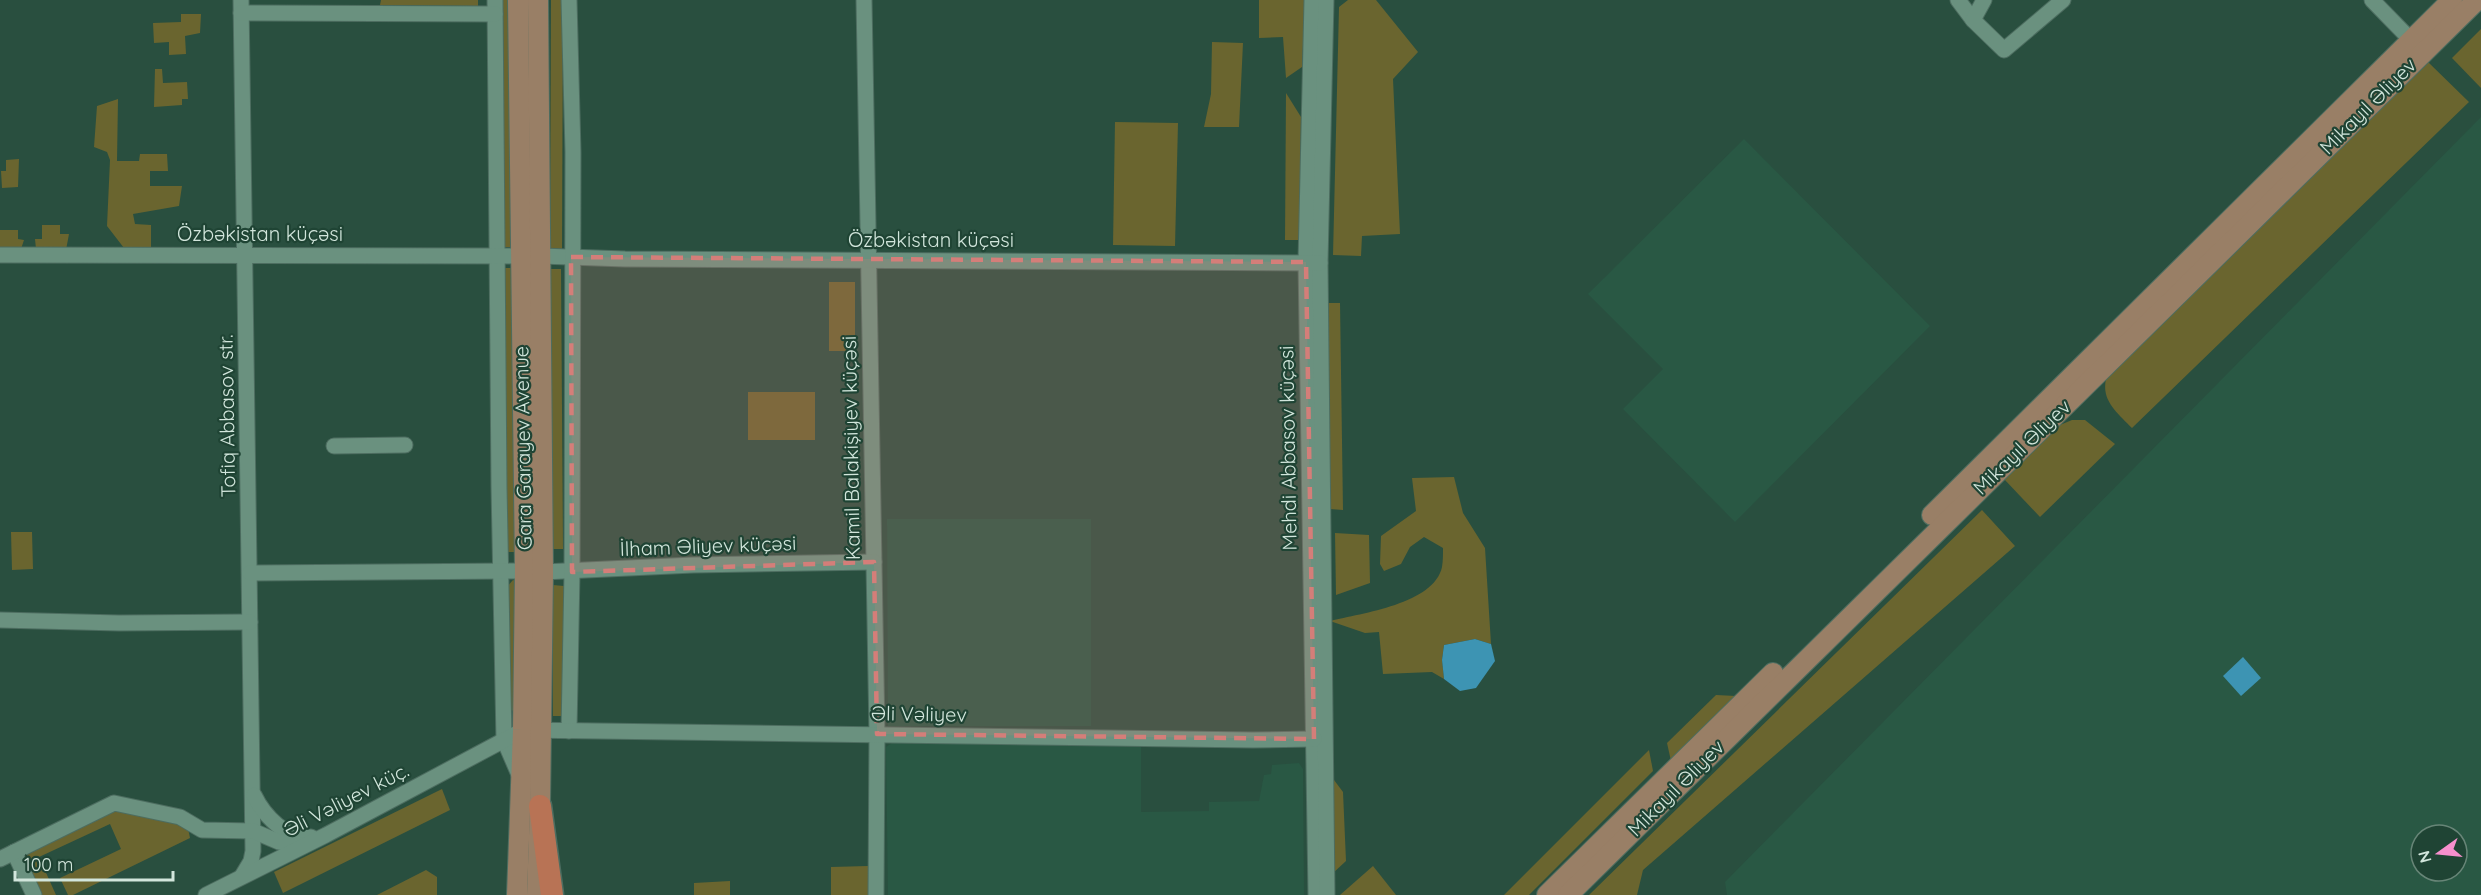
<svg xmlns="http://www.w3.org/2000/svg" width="2481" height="895" viewBox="0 0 2481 895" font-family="Quicksand,sans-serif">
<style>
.built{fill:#295844;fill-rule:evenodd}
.green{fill:#6a652f}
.water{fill:#3d94b3}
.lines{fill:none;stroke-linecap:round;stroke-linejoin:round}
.minor-casing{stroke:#4d6d60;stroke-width:17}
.major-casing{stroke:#4d6d60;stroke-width:22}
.highway-casing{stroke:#4d6d60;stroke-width:25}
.minor{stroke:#6a917f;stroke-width:15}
.major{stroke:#997f66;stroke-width:20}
.highway{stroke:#b87355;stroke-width:22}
.marked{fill:#d47e79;fill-opacity:0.2;stroke:#d47e79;stroke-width:4.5;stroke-dasharray:12 8;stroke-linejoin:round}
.labels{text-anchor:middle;stroke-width:4.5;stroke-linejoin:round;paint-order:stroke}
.street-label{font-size:20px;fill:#d2e6dc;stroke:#1f4434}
</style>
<rect width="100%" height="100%" fill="#294f3f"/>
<!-- built -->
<g class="built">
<path d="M2481,117V895H1727L1725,882ZM2421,835H2457V871H2421Z"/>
<polygon points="1744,139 1930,326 1735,522 1623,409 1663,369 1588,294"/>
<polygon points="887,519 1091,519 1091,726 888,726"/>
<polygon points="892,743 1141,744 1141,812 1209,811 1209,802 1259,801 1264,775 1271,774 1272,765 1299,763 1303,769 1304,895 888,895 886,747"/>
</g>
<!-- green -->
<g class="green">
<polygon points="381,0 478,0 478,6 380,5"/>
<polygon points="503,0 517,0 517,247 504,247"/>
<polygon points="551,0 563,0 562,250 550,249"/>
<polygon points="1259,0 1305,0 1302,67 1286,78 1283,37 1259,38"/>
<polygon points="1348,0 1376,0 1418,52 1393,79 1400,234 1362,236 1361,256 1333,255 1339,7"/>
<polygon points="181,14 201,14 200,33 185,36 186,54 169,55 169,42 154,43 153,23 181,22"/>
<polygon points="2481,29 2481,88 2452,58"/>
<polygon points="1212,42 1243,43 1239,127 1204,127 1211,94"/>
<path d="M2428,62L2469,102L2132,428C2118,413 2101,401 2106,379Z"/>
<polygon points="155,69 162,69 163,83 187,82 188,99 182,99 182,105 154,107"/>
<polygon points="1286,93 1301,117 1299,240 1285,240"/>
<polygon points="118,99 117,161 139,161 140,154 167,154 168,171 150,171 150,186 182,186 179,206 133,214 135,224 151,225 151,248 124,248 107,226 110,160 107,152 94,147 97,106"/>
<polygon points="1115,122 1178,123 1175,246 1113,245"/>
<polygon points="19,159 18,187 2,188 1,171 6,171 6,160"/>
<polygon points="42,225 60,225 60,234 69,234 66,250 36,249 35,239 42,239"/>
<polygon points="0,230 18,230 18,239 24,240 21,249 0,249"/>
<polygon points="502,268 513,268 518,552 507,552"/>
<polygon points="549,269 561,269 563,549 551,549"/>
<rect x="829" y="282" width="26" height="69"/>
<polygon points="1328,303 1340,303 1343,510 1330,509"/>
<rect x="748" y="392" width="67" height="48"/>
<polygon points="2072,420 2085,420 2115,444 2040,517 2004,479 2060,425"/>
<path d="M1454,477L1463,513L1485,548L1491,644L1475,639L1444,645L1442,660L1444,679L1432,672L1383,674L1379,632L1365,633L1330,621C1362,613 1434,604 1442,567C1443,561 1443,554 1443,548L1424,537L1410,547L1401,564L1384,571L1380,564L1381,536L1416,511L1412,478Z"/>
<polygon points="1982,510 2015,546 1643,870 1637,895 1589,895"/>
<polygon points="11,532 32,532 33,569 12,570"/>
<polygon points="1335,533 1369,535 1370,583 1336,595"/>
<polygon points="513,580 519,582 519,712 510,710 507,587"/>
<polygon points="553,585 564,586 563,716 553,716"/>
<polygon points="1716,695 1736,696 1671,761 1667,743"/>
<polygon points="1649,750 1653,771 1529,895 1504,895"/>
<polygon points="1331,776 1343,792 1346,861 1332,874"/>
<polygon points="442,789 450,810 283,893 274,872"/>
<polygon points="115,809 175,821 188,828 190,838 73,895 68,895 60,878 121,849 110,824 39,857 56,895 41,895 22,853"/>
<polygon points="868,866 868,895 831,895 831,867"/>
<polygon points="1373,866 1396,895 1340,895"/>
<polygon points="426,870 437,877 437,895 377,895"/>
<polygon points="730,881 730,895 694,895 694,883"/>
</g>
<!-- water -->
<g class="water">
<polygon points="1475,639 1491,644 1495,661 1476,688 1460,691 1444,679 1442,660 1444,645"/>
<polygon points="2243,657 2261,678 2241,696 2223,676"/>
</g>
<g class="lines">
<defs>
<g id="minor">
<polyline points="241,0 253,851 251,861 242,876"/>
<polyline points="495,0 499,487 504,740 520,777"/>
<polyline points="864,0 877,734 876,895"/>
<polyline points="1312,0 1306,262 1316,895"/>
<polyline points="1326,0 1320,263 1327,895"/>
<polyline points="1958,0 1973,20"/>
<polyline points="1984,0 1973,20 2004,50 2063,0"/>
<polyline points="2372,0 2410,39"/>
<polyline points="241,13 495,14"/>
<polyline points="0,255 541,256 625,259 1320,263"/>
<polyline points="334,446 405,445"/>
<polyline points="543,572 693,565 874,562"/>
<polyline points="250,573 525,571"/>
<polyline points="0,620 119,623 250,622"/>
<polyline points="569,731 572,572 573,152 569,0"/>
<path d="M254,795C264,816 287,840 311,837"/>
<polyline points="14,852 34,895"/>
<polyline points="0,859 114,803 180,817 202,830 253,831 279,842 303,845"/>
<polyline points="206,895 326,835 523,730 1253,740 1314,739"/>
</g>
<g id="major">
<polyline points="1932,515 2452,0"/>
<polyline points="517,895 523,730 525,571 518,0"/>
<polyline points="537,895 540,806 543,572 538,0"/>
<polyline points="1547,895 1773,673"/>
<polyline points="1568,895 2477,0"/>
</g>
<polyline id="highway" points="540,806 552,895"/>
</defs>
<!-- minor casing -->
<use href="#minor" class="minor-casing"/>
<!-- major casing -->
<use href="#major" class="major-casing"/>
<!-- highway casing -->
<use href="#highway" class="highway-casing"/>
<!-- minor -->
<use href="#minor" class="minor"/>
<!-- major -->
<use href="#major" class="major"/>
<!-- highway -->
<use href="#highway" class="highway"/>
</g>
<!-- marked area -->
<path class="marked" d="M571,257L1306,262L1314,739L877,734L874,562L572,572Z"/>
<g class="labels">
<!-- street labels -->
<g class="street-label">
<text transform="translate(2368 106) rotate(-45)" y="7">Mikayıl Əliyev</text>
<text x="260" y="241">Özbəkistan küçəsi</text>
<text x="931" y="247">Özbəkistan küçəsi</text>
<text transform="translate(227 416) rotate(-91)" y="7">Tofiq Abbasov str.</text>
<text transform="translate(2022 447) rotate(-44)" y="7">Mikayıl Əliyev</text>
<text transform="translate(523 448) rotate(-91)" y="7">Gara Garayev Avenue</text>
<text transform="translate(851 448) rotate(-91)" y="7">Kamil Balakişiyev küçəsi</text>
<text transform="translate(1288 448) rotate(-91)" y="7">Mehdi Abbasov küçəsi</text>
<text transform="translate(708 546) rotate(-2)" y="7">İlham Əliyev küçəsi</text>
<text transform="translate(919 714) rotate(1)" y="7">Əli Vəliyev</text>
<text transform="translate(1676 788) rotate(-45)" y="7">Mikayıl Əliyev</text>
<text transform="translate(346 800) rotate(-27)" y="7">Əli Vəliyev küç.</text>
</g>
</g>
<!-- north arrow -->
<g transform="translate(2439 853) rotate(255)"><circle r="28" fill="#1f4434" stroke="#678577" stroke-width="1.5"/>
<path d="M0-4.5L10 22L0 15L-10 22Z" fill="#f790cd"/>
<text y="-9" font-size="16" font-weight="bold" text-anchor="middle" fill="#d2e6dc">N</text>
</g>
<!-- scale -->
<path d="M15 871v9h158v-9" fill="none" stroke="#d2e6dc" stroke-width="3"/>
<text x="24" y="871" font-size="18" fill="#d2e6dc" stroke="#1f4434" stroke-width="4.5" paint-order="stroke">100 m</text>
</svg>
